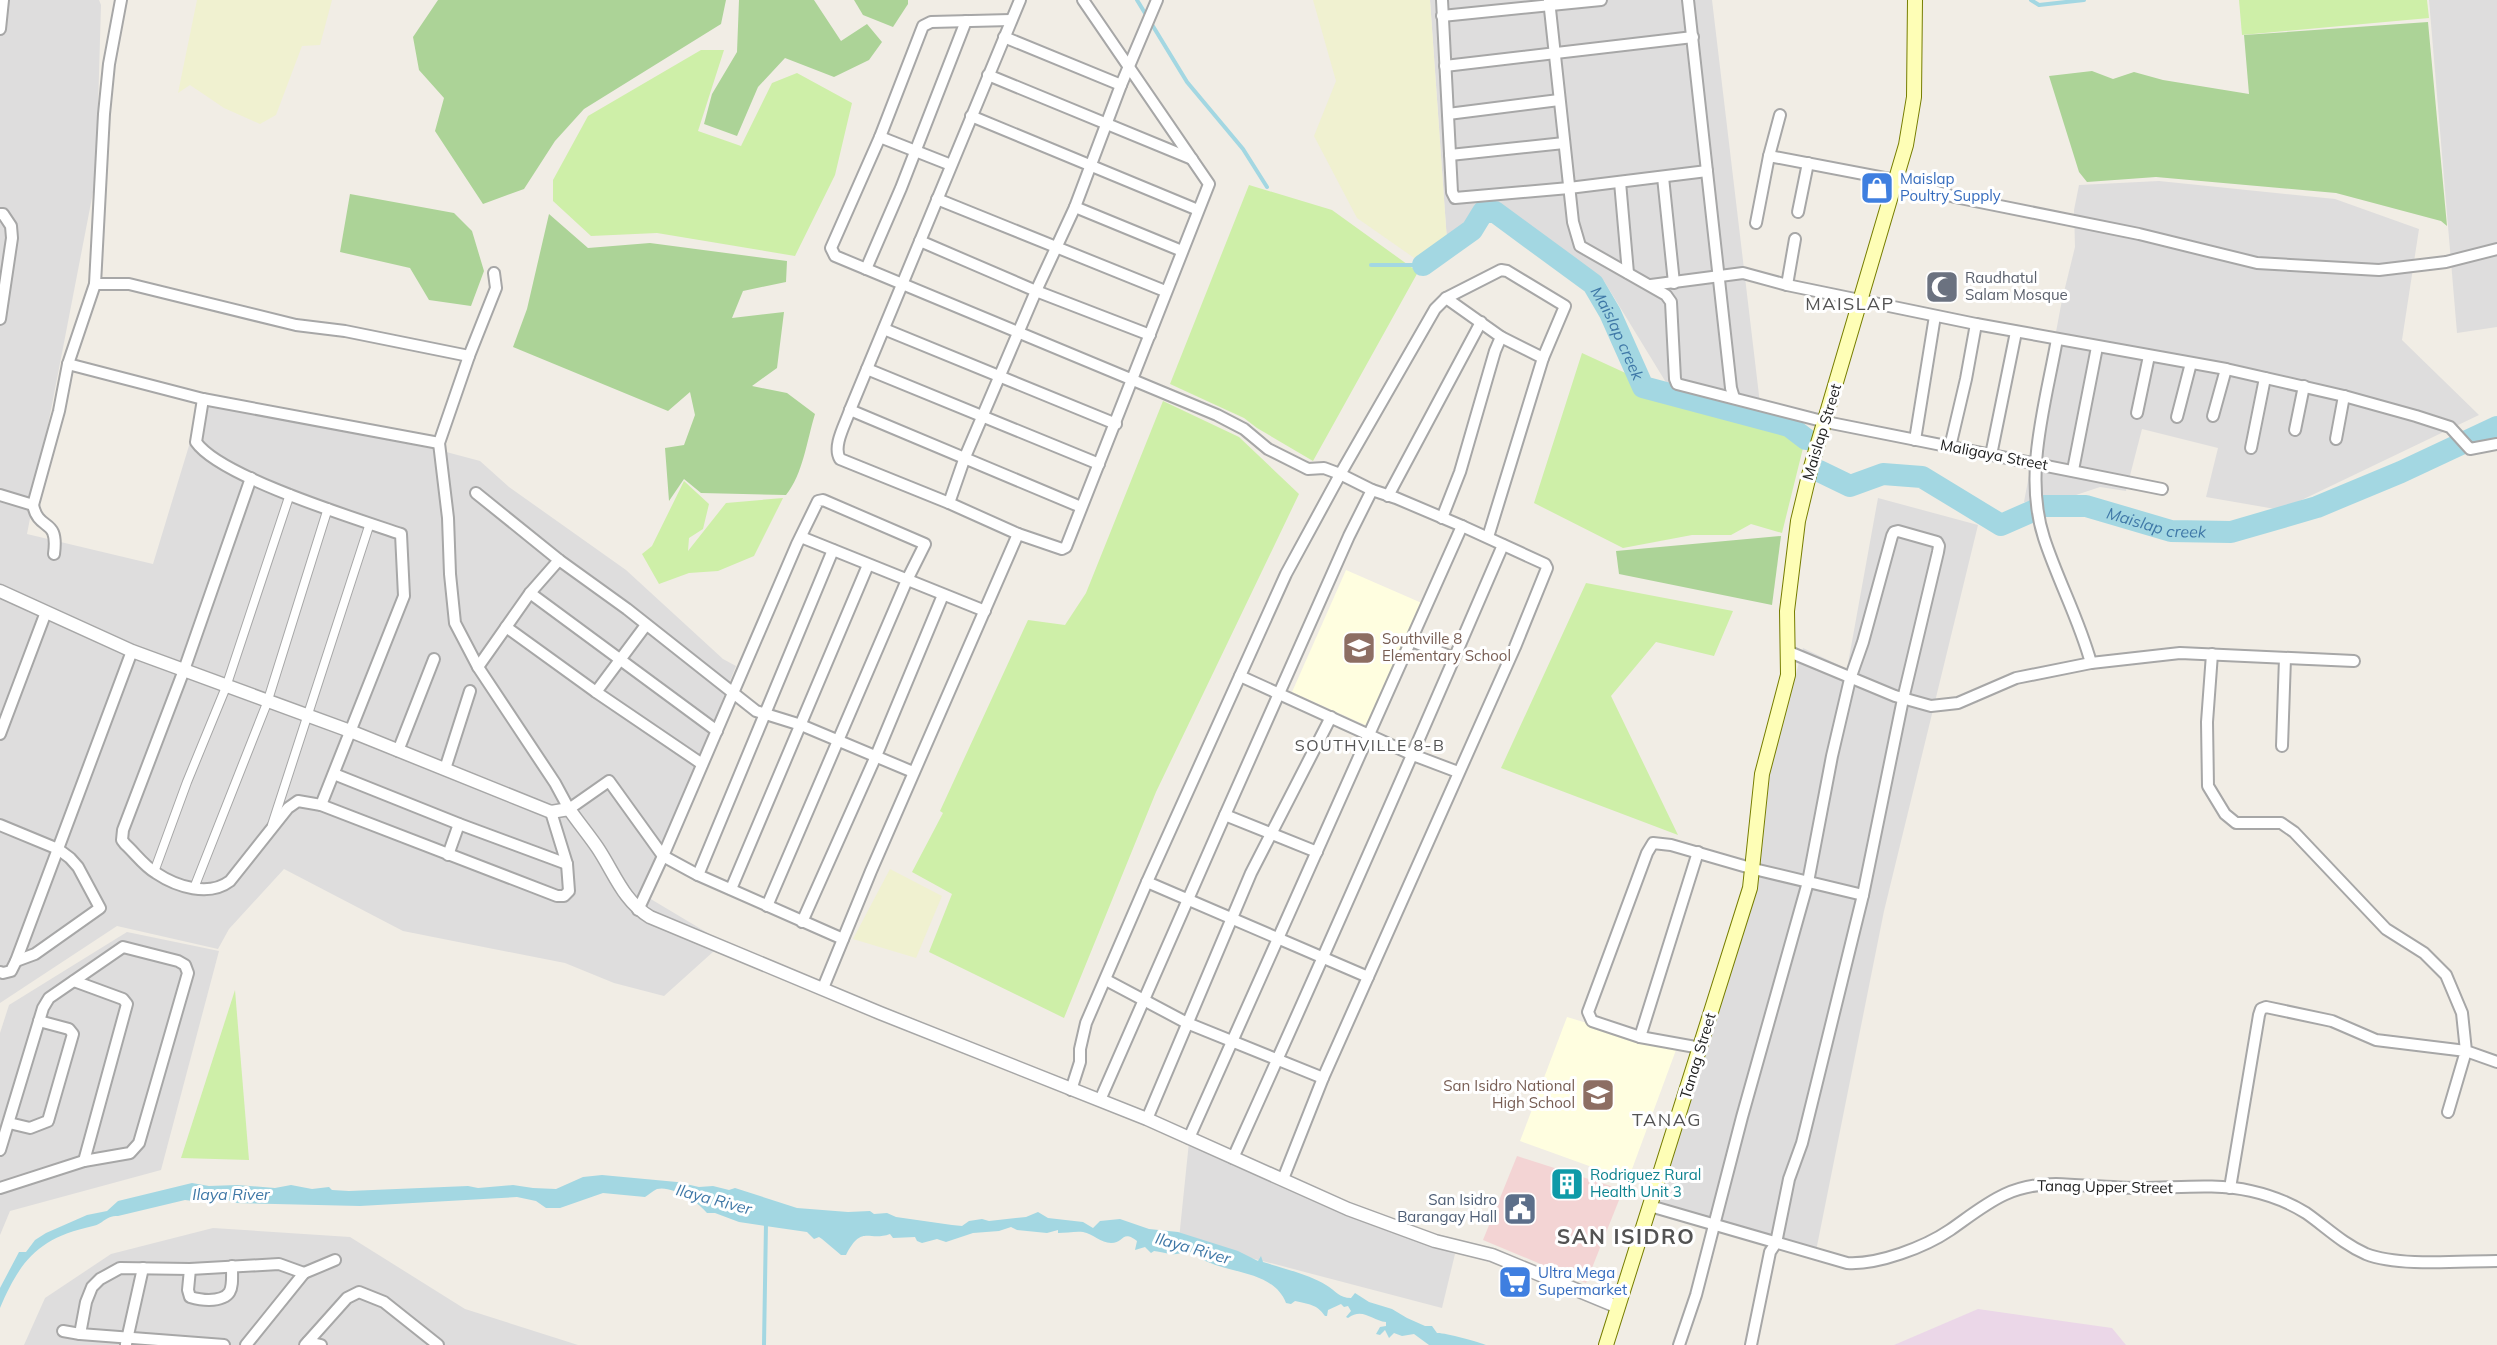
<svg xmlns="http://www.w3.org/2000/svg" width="2497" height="1345" viewBox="0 0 2497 1345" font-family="Mulish,sans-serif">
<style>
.residential{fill:#dedddd}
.commercial{fill:#f3d4d4}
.industrial{fill:#ebd7e8}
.education{fill:#fffee0}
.farmland{fill:#f0f1d0}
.grass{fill:#ceefa8}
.forest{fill:#acd397}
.water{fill:#a3d7e2}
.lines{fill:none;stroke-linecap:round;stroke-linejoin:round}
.stream{stroke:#a3d7e2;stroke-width:4}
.river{stroke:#a3d7e2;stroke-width:22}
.pedestrian-casing{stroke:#a7a7a7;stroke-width:10}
.minor-casing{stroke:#a7a7a7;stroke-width:14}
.tertiary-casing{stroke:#a7a7a7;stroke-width:15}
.secondary-casing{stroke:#767d00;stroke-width:16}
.pedestrian{stroke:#fff;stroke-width:8}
.minor{stroke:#fff;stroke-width:10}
.tertiary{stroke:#fff;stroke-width:12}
.secondary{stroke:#fefeb6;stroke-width:14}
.labels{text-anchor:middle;stroke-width:6;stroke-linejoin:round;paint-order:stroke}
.shop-label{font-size:15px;fill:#366cbe;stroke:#fff;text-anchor:start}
.worship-label{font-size:15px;fill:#5b616d;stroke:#fff;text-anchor:start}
.street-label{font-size:15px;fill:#202020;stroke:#fff}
.education-label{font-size:15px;fill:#785e54;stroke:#fff;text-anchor:start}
.culture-label{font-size:15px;fill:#0d838f;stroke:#fff;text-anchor:start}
.service-label{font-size:15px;fill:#4e5e75;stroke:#fff;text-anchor:end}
.water-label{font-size:16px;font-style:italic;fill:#3f78a7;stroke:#fff}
.neighbourhood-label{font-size:16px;letter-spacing:1.5px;fill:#535353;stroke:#fff}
.quarter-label{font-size:18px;letter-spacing:1.5px;fill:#535353;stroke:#fff}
.district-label{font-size:21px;font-weight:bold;letter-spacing:1.5px;fill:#535353;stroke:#fff}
</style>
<rect width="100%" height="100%" fill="#f1ede5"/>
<!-- residential -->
<g class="residential">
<polygon points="0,0 99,0 101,5 96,177 27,534 153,564 202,403 435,449 480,461 509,487 626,570 723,659 736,666 644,895 716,938 714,951 664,996 614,983 565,963 403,931 284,869 229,929 218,949 117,926 0,1003"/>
<polygon points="1430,0 1712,0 1761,412 1670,389 1604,281 1494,205 1447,241"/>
<polygon points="2429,0 2497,0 2497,327 2457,333"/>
<polygon points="2159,181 2335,199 2419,229 2402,340 2479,415 2281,510 2206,497 2218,448 2142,429 2126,491 2100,487 2070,497 2024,502 2062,300 2075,247 2074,210 2079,185"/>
<polygon points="1878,498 1978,525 1884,911 1816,1251 1655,1204 1756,877 1762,798 1803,648 1847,669"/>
<polygon points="127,932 219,951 161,1170 10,1211 0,1235 0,1033 9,1005"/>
<polygon points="1189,1142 1246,1163 1455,1254 1442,1308 1179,1239"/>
<polygon points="213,1228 350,1237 465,1309 578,1345 24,1345 45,1298 111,1254"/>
</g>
<!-- commercial -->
<polygon class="commercial" points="1517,1156 1623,1190 1586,1283 1483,1240"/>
<!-- industrial -->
<polygon class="industrial" points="1978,1309 2112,1328 2126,1345 1894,1345"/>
<!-- education -->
<g class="education">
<polygon points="1346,570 1424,604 1372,728 1292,692"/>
<polygon points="1567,1017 1676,1050 1628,1180 1520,1141"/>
</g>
<!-- farmland -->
<g class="farmland">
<polygon points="197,0 332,0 320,45 302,46 276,115 260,124 224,108 190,85 178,93"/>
<polygon points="1313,0 1430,0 1447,241 1420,262 1357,218 1314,136 1336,81"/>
<polygon points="890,869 942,896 916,958 853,939"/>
</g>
<!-- grass -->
<g class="grass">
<polygon points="2239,0 2427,0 2429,18 2242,35"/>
<polygon points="701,50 724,50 698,131 741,146 772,83 797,73 852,103 835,175 795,256 657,233 591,236 553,201 553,180 588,116"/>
<polygon points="1249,185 1332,210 1418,272 1313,461 1257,428 1244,418 1170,384"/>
<polygon points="1582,353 1682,399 1771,418 1804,444 1782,533 1751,524 1731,535 1692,535 1623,548 1534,503"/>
<polygon points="1163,401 1239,437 1299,494 1156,792 1064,1018 929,952 952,894 912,872 943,813 940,811 1028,620 1065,625 1086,593"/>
<polygon points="684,481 709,504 703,529 689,538 688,551 726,503 783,498 754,556 718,571 689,573 659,584 642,554 652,546"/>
<polygon points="1586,583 1733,611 1714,656 1656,642 1611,696 1678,835 1501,768"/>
<polygon points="235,990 249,1160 181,1158"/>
</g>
<!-- forest -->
<g class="forest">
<polygon points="438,0 726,0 721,24 584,109 555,141 524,189 483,204 435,131 444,98 419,70 413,37"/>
<polygon points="739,0 814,0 841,41 867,24 882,42 869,60 834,77 785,58 758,87 737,136 704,124 712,94 737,52"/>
<polygon points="854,0 908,0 908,4 893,27 863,15"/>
<polygon points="2428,22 2447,226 2441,221 2336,193 2156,177 2087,182 2079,172 2049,76 2092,71 2113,79 2134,72 2163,80 2249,94 2244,35"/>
<polygon points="350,194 454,213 472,231 484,271 471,306 429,300 410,268 340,252"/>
<path d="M549,214L588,248L650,243L787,261L786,282L743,291L732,318L784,312L777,368L752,386L787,393L815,414C807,440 803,474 786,495L701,493L684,479L669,501L665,448L684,445L695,415L690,392L668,411L513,347L527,309Z"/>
<polygon points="1781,536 1772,605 1619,574 1616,551"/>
</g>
<!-- water -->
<path class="water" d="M602,1175L677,1182L699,1187L713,1186L729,1190L735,1188L797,1208L848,1212L870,1211L874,1214L887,1213L896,1217L952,1225L962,1226L969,1221L982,1219L989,1221L1026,1217L1038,1212L1048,1218L1083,1222L1093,1228L1100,1221L1120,1219L1149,1229L1178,1232L1238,1251L1258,1261L1261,1256L1263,1262C1282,1268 1310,1275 1326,1285C1336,1291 1339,1298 1351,1298L1355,1293L1369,1302L1392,1309L1407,1318L1425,1326H1432L1437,1333C1442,1332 1480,1342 1486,1345H1429L1414,1334L1402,1336L1394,1333L1389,1338L1385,1330L1380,1335L1376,1334L1380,1327L1386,1326V1322C1372,1321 1363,1307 1348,1318L1346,1317L1351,1311L1348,1306L1344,1307L1341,1304L1328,1310L1327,1316H1325C1317,1304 1308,1304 1295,1301L1291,1304L1286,1303C1274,1272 1234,1274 1208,1262C1201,1260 1197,1255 1191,1252L1188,1253L1186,1251C1173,1257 1169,1253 1154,1251L1151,1253L1145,1247L1135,1250L1137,1241C1122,1229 1124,1243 1111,1243C1101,1243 1093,1234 1083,1232C1076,1231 1066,1233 1058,1233V1230L1047,1233L1017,1230L1011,1227L999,1231L973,1233L946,1242L937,1239L922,1243L917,1241L915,1237L893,1238L890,1234C868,1242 862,1224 846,1255H841L822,1239L819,1237L814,1239L807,1232L739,1222L715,1213H707C699,1202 671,1185 657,1189C653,1191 648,1195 645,1197L603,1193L560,1208H546L536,1201L517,1197L360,1206L236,1203L223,1198L202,1202L185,1200L118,1216C104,1216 104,1224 93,1226C39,1238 21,1259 0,1308V1288L19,1252H26L35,1240L46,1233L87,1215L107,1211L118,1201L192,1183L209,1186L237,1185L275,1188L291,1185L312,1189L329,1187L332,1190L349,1191L468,1186L478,1188L513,1185L533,1188L556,1189L583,1177Z"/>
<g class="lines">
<!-- stream -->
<g class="stream">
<polyline points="1137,0 1187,82 1243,149 1267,187"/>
<polyline points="2031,0 2039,5 2084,0"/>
<polyline points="1371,265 1423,265"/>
<polyline points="764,1345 766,1223"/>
</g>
<!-- river -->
<g class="river">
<path id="s1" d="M1423,265L1472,230L1483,212H1495L1593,284L1610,313L1643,387L1789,426L1806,439"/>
<path id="s2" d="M1819,471L1850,486L1883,474L1922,477L2001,525L2044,506H2086L2171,531L2231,532L2317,507L2401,472L2497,427"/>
</g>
<defs>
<g id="pedestrian">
<polyline points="272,825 370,523"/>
<polyline points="154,872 187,782 226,687 290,494"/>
<polyline points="194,888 267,703 328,508"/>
</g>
<g id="minor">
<path d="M1020,0L850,410C846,423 832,446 840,459L949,503L1018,534L1062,549L1066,547L1209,184L1083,0"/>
<polyline points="1442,0 1452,192 1455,198 1569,188 1707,171"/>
<polyline points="1549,0 1573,222 1580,246 1666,295 1671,302 1675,379 1677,384 1826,422 2162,489"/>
<polyline points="1688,0 1731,388 1734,398"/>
<polyline points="1442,16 1601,0"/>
<polyline points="1011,20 931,22 923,26 880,137 831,248 835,256 1217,415 1244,429 1268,449 1308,469 1324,468 1340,474 1372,490 1396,498 1462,526 1545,564 1547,568 1515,647 1323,1078 1283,1179"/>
<polyline points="0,29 3,0"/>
<polyline points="1004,37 1121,85"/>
<polyline points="1445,66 1693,37"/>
<polyline points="988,75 1192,159"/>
<polyline points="1448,114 1559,100"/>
<polyline points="971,116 1198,210"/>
<polyline points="880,137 951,165"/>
<polyline points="1450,155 1564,143"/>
<polyline points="1769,156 1895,180 1955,197 2139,234 2257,263 2379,270 2446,262 2497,249"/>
<polyline points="1663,177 1674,283"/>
<polyline points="1620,182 1628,273"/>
<polyline points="937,199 1165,291"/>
<polyline points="1075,207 1182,251"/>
<polyline points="1798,212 1808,163"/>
<polyline points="0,214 3,214 11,226 12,238 0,319"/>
<polyline points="1756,223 1769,156 1780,115"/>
<polyline points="920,241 1036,291 1150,335"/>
<polyline points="866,269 901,188 966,21"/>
<polyline points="494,273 496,288 469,356 439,443 448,518 450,574 455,623 478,667 555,783 569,809 609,781 663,856 698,875 843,939"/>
<polyline points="95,284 129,284 296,325 345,331 469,356"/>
<polyline points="1651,285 1743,273 1787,285 1976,324 2226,369 2344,396 2416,416 2450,427 2470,449 2497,444"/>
<polyline points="1787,285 1795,239"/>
<polyline points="1446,298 1501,337 1543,358 1488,537"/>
<polyline points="884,329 1116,424"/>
<path d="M2057,339C2046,402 2023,474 2044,538C2058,581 2079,619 2091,663"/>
<polyline points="68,364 203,399 439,443"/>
<polyline points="867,369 1099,464"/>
<path d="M203,399L196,442C220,477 357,519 401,534L404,596L321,805"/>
<polyline points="850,410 1081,507"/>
<polyline points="2137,413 2149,356"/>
<polyline points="2213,416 2226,369"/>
<polyline points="2177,417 2191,363"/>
<polyline points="2295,430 2304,386"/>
<polyline points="2336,439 2344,396"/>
<polyline points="1915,440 1935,316"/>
<polyline points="1950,447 1966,379 1976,324"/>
<polyline points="2251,448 2265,378"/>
<polyline points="1991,455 2016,332"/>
<polyline points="2073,470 2097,347"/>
<path d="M251,478L184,670L123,830L122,840L125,844C135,853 144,866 156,873C177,887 209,897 230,881L288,808L298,801L321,805L557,896H564L569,891L567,864L551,812"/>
<polyline points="476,493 559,560 627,609 756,711 801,725 913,772"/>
<path d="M0,495L33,505C39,533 59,516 54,554"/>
<polyline points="1388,496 1481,322"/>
<polyline points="949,503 965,457 1036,291 1075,207 1121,85 1157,0"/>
<polyline points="33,505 59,411 68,364 95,284 104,114 109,64 121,0"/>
<polyline points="1442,518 1460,472 1495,351 1501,337"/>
<polyline points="801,537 985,611"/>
<polyline points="530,593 717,731"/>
<polyline points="506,627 596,692 702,764"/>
<polyline points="1412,641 1454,658"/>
<polyline points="1787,651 1895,696 1931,706 1958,703 2016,678 2091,663 2180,653 2354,661"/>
<polyline points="2212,654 2207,722 2208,786 2225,814 2236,823 2281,823 2294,832 2386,929 2424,953 2446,975 2462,1013 2466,1051 2497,1062"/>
<polyline points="478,667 530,593 559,560"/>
<polyline points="1240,676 1413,755 1458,772"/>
<polyline points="596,692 646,625"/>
<polyline points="0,734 46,612"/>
<polyline points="2282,746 2285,658"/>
<polyline points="398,751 434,659"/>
<polyline points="445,769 470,691"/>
<polyline points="334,774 459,824 567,864"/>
<polyline points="1225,815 1317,852"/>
<polyline points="0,825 58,849 70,858 78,867 100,908 35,954 16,961"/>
<polyline points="448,855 459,824"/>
<polyline points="698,875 833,550"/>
<polyline points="1147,882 1368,977"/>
<polyline points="731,889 868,565"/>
<polyline points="638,910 663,856 797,544 818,501 823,500 925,544 907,580 767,906"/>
<polyline points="802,922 876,756 943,595"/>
<polyline points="0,972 3,973 11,971 16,961 132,651"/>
<polyline points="1106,980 1187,1023 1323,1078"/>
<polyline points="74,981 123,999 127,1004 84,1161"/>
<polyline points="823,988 871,871 1018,534"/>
<polyline points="1640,1037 1698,852"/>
<polyline points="1701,1048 1640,1037 1592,1021 1588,1012 1647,853 1653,843 1671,845 1754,869 1863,895"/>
<polyline points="1071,1090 1080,1062 1080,1049 1086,1023 1147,882 1286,574 1342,471 1435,309 1446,298 1501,270 1507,271 1565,306 1543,358"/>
<polyline points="1100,1100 1225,815 1349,536 1372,490"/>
<polyline points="1147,1119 1251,873 1331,717"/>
<polyline points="9,1123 30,1128 48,1121 73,1034 69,1029 39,1021"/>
<polyline points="1189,1138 1462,526"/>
<polyline points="0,1150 43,1008 49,998 123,947 178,961 185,965 188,973 139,1143 130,1153 84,1161 0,1188"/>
<path d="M1233,1158C1325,954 1415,750 1503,545"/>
<polyline points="2230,1188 2259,1015 2261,1009 2266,1007 2332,1021 2376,1040 2466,1051 2448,1112"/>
<path d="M1650,1206L1847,1263C1878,1265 1925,1247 1950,1230C1987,1204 2008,1184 2056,1184C2084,1185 2113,1188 2142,1188C2177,1188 2216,1183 2251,1191C2269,1195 2290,1203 2306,1213C2326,1227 2343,1244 2366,1254C2399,1267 2461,1261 2497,1261"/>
<path d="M190,1269L188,1290L190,1297C197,1299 202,1300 209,1300C235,1299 232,1287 232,1266"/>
<polyline points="304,1273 335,1260"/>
<polyline points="63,1331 80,1334"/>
<polyline points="308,1342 321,1345"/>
<polyline points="126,1344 143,1268"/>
<polyline points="224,1345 80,1334 86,1302 92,1287 100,1279 120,1268 190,1269 279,1264 304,1273 246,1345"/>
<polyline points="305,1345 347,1298 359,1292 384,1302 438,1345"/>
<polyline points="1679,1345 1696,1295 1742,1117 1808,882 1832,756 1850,679 1863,642 1892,536 1894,532 1898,531 1937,542 1939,546 1938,552 1903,699 1863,895 1802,1143 1789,1179 1776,1243 1770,1252 1751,1345"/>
</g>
<path id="tertiary" d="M0,591L132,651L350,731L551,812L569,809C578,822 588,834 597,847C614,872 623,901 650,917L880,1013L1147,1119L1348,1209L1435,1241L1492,1255L1618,1307"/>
<polyline id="secondary" points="1606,1345 1750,888 1762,774 1788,675 1787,611 1798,521 1811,467 1906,145 1914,97 1915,0"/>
</defs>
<!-- pedestrian casing -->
<use href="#pedestrian" class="pedestrian-casing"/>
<!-- minor casing -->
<use href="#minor" class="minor-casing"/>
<!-- tertiary casing -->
<use href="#tertiary" class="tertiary-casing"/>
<!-- secondary casing -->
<use href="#secondary" class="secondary-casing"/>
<!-- pedestrian -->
<use href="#pedestrian" class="pedestrian"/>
<!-- minor -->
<use href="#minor" class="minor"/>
<!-- tertiary -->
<use href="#tertiary" class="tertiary"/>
<!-- secondary -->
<use href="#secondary" class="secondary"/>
</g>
<!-- icons -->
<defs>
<symbol id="shop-square" viewBox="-11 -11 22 22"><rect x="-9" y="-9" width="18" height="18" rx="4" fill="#3f7fe0" stroke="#fff"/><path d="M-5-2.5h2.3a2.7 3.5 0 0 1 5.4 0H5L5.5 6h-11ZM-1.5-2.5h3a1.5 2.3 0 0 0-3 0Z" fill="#fff"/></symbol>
<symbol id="mosque-square" viewBox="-11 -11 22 22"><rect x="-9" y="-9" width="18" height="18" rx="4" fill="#6b7280" stroke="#fff"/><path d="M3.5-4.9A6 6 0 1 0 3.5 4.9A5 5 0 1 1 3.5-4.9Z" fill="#fff"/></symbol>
<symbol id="school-square" viewBox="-11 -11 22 22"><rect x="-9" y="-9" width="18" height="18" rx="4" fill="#8d6e63" stroke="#fff"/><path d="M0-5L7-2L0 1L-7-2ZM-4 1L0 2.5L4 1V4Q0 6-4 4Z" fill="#fff"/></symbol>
<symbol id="building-square" viewBox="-11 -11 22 22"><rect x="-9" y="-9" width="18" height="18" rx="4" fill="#0f9aa8" stroke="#fff"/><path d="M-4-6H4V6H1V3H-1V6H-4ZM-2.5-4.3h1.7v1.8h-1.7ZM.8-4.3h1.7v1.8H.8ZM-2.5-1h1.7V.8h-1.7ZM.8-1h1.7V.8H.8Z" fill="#fff"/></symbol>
<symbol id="civic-square" viewBox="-11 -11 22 22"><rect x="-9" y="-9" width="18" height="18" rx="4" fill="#5c6f8a" stroke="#fff"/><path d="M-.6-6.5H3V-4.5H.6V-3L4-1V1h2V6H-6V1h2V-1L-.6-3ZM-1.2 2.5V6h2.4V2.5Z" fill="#fff"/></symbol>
<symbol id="supermarket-square" viewBox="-11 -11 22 22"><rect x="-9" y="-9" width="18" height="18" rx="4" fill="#3f7fe0" stroke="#fff"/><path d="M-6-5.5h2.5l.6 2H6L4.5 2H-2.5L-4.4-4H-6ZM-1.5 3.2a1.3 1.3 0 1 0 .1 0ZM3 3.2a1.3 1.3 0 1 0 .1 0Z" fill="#fff"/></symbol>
</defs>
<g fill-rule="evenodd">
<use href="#shop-square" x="1858" y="169" width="38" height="38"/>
<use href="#mosque-square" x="1923" y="268" width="38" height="38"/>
<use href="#school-square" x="1340" y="629" width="38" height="38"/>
<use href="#school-square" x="1579" y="1076" width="38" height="38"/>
<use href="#building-square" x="1548" y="1165" width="38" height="38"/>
<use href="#civic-square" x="1501" y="1190" width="38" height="38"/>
<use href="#supermarket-square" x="1496" y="1263" width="38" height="38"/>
</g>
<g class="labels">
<!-- shop labels -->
<g class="shop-label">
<text x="1900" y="184">Maislap<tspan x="1900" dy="17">Poultry Supply</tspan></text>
<text x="1538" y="1278">Ultra Mega<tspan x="1538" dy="17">Supermarket</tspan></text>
</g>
<!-- worship labels -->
<g class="worship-label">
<text x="1965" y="283">Raudhatul<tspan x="1965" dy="17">Salam Mosque</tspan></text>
</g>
<!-- street labels -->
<g class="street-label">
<text transform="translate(1822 432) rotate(-73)" y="5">Maislap Street</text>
<text transform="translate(1994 455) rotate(11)" y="5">Maligaya Street</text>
<text transform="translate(1698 1056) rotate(-73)" y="5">Tanag Street</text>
<text transform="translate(2105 1187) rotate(1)" y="5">Tanag Upper Street</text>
</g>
<!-- education labels -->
<g class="education-label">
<text x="1382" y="644">Southville 8<tspan x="1382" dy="17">Elementary School</tspan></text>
<text x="1575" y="1091" text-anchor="end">San Isidro National<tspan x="1575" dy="17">High School</tspan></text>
</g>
<!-- culture labels -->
<g class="culture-label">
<text x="1590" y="1180">Rodriguez Rural<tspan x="1590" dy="17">Health Unit 3</tspan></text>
</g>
<!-- service labels -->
<g class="service-label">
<text x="1497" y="1205">San Isidro<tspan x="1497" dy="17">Barangay Hall</tspan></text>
</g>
<!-- water labels -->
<g class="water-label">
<text dy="6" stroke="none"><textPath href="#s1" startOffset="270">Maislap creek</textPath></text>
<text dy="6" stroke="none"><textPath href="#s2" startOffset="363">Maislap creek</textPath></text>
<text x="231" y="1200">Ilaya River</text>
<text transform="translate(714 1199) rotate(15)" y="6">Ilaya River</text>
<text transform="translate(1193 1248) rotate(16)" y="6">Ilaya River</text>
</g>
<!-- neighbourhood labels -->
<g class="neighbourhood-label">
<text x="1370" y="751">SOUTHVILLE 8-B</text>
</g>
<!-- quarter labels -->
<g class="quarter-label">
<text x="1850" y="310">MAISLAP</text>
<text x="1667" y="1126">TANAG</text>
</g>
<!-- district labels -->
<g class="district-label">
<text x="1626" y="1244">SAN ISIDRO</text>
</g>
</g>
</svg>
